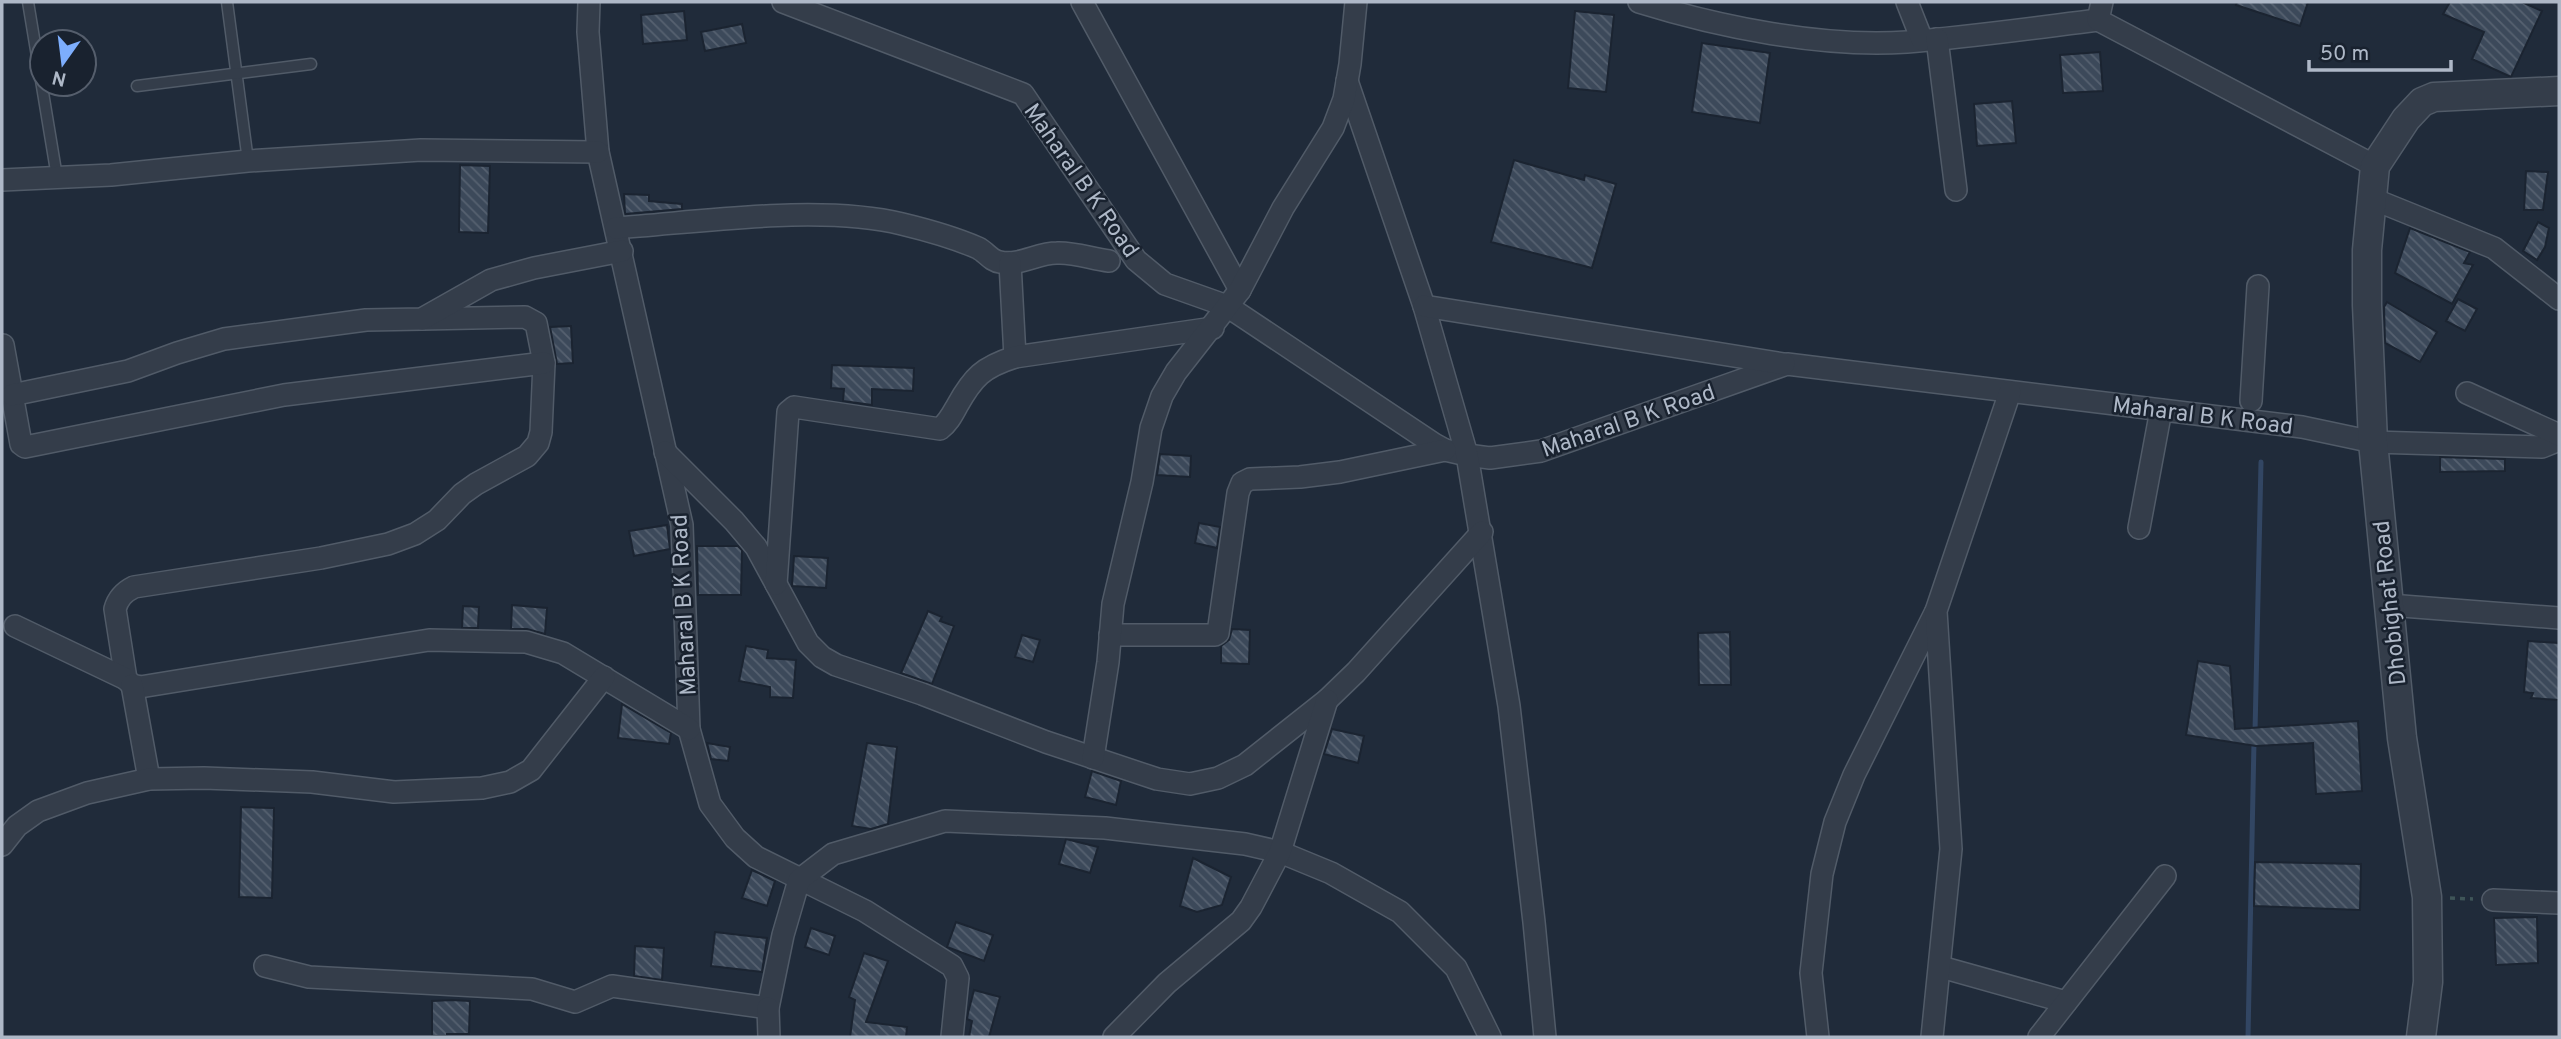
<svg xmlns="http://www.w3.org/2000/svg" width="2561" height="1039" viewBox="0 0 2561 1039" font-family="Overpass,sans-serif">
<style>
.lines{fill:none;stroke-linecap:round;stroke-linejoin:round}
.stream{stroke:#324663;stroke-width:5}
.building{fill:url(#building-back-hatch);stroke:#1b2431;stroke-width:2}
.service-casing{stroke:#515b68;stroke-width:13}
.minor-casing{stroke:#515b68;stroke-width:24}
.tertiary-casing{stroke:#515b68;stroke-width:31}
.path{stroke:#3f5558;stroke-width:3.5;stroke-dasharray:5 5;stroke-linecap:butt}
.service{stroke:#343d4a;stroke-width:10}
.minor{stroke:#343d4a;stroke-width:21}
.tertiary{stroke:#343d4a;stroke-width:28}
.labels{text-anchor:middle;stroke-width:5;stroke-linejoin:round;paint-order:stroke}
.street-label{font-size:23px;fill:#aeb8c7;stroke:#19222f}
</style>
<defs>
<pattern id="building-back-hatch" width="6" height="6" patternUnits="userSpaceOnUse" patternTransform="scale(1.75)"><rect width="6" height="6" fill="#3c495a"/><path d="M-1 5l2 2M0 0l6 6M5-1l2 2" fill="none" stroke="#566170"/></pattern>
</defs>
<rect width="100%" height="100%" fill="#202b3a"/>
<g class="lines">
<!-- stream -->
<g class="stream">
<polyline points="2255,732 2261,462"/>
<polyline points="2248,1037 2254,741"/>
</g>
</g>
<!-- building -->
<g class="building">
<polygon points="2237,2 2308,2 2300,26 2236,5"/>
<polygon points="2450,2 2522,2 2542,11 2511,77 2472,59 2484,32 2443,14"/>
<polygon points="684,11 687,40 643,44 641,15"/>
<polygon points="1575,11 1614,15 1606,92 1568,88"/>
<polygon points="742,24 746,43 705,51 701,32"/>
<polygon points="1702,43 1770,53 1760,123 1692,112"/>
<polygon points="2100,52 2103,91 2063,93 2060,55"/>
<polygon points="2012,101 2016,143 1977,146 1974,104"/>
<polygon points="1514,160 1584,180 1585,175 1616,184 1592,268 1491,242"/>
<polygon points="460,165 490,166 488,233 459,232"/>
<polygon points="2526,171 2548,172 2543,210 2524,210"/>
<polygon points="624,194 649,195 649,201 682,204 682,209 625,214"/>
<polygon points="2538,222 2549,228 2545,247 2537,260 2523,251"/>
<polygon points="2410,228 2470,252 2464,263 2473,265 2452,304 2395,273"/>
<polygon points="2458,299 2477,309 2465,331 2446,321"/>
<polygon points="2387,302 2437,332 2420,362 2385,343 2384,307"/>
<polygon points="571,326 573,363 557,364 550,327"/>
<polygon points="832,365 914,368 913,391 872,389 872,405 843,401 844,389 831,388"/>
<polygon points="1160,454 1191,456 1190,477 1157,475"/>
<polygon points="2440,457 2505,459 2505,471 2440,472"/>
<polygon points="1199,523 1220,527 1217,548 1195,543"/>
<polygon points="667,525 670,549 634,556 629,531"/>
<polygon points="697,546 738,546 742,550 741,595 698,595"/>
<polygon points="794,556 828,558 826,588 792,586"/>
<polygon points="512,605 547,608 545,634 527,629 511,629"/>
<polygon points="463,606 479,607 478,628 462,628"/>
<polygon points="928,611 942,617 940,621 954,626 932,684 901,673"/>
<polygon points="1232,629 1250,630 1249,664 1221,663 1221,646 1229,640"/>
<polygon points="1730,632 1731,685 1699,685 1698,633"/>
<polygon points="1022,635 1040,640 1033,662 1015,657"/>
<polygon points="2528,641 2559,643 2559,700 2531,698 2533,693 2524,692"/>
<polygon points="746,646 768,650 767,658 796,660 793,698 770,697 770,687 739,681"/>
<polygon points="2198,661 2230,666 2235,729 2358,721 2362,791 2316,794 2313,743 2256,746 2186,735"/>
<polygon points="622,704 671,733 669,744 618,738"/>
<polygon points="1332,729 1364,736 1358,763 1324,754"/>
<polygon points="707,743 730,747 728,761 711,759"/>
<polygon points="867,743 897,747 888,824 871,829 852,826"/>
<polygon points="1092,771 1121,781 1116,805 1085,797"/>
<polygon points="241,807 274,808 272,898 239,897"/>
<polygon points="1066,839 1098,847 1090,873 1059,864"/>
<polygon points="1193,858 1231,877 1222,905 1197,912 1180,906"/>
<polygon points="2255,862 2361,864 2360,910 2254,906"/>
<polygon points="752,870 775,881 767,906 742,898"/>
<polygon points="2537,917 2538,963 2496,965 2494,918"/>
<polygon points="956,922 993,935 984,961 947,947"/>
<polygon points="811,928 835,936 829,955 805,947"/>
<polygon points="715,932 767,938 762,972 711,966"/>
<polygon points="635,946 664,948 662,980 634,976"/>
<polygon points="864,953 888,961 866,1022 907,1027 906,1037 850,1037 855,1000 849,997"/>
<polygon points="974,990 1000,997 989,1037 969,1037 972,1021 967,1019 968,1013"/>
<polygon points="452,1000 470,1001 469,1034 447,1034 447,1036 432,1036 432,1001"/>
</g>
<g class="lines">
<defs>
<g id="service">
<polyline points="28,2 57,177"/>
<polyline points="227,2 248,161"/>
<polyline points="137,86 311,64"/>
</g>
<g id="minor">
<polyline points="589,2 588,32 598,152 682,525 689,729 710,804 735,838 756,857 865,911 952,966 958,978 952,1037"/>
<polyline points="783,2 1023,94 1136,260 1165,284 1227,306 1434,444 1445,450 1467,455 1490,458 1541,451 1787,364 2302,427 2373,442 2542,447 2559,440"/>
<polyline points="1082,2 1240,290"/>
<path d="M1639,2C1719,27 1823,48 1907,42C1971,37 2034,28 2098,20"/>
<polyline points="1907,2 1922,40"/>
<polyline points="2102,2 2098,20 2375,166"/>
<polyline points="1937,39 1956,190"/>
<polyline points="1347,81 1424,306 1467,455 1509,706 1534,922 1545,1037"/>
<polyline points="2,180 111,175 248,161 421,150 598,152"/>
<polyline points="2373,199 2494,248 2559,299"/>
<path d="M616,228C702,222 819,204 902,224C927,230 955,238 978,248C986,252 991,261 1000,262C1020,266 1037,253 1057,253C1074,252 1092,259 1109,261"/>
<polyline points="1010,263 1015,357"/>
<polyline points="1424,306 1784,364"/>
<path d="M422,319L525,317L536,323L544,363L541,432L538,443L527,456L476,484L462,494L437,520L415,534L388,544L321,558L134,587C124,592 118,598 115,609L126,679L132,685L140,687L429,640L526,642L563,653L689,729"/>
<polyline points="3,345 21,444 25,447 284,395 544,363"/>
<polyline points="2467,393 2559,435"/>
<polyline points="12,395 128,371 177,353 224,339 366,320 422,319 491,280 534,268 622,251"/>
<polyline points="2251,401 2258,286"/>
<polyline points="665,452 734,521 756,547 808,643 822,657 836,665 922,694 1046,742 1157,779 1190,784 1218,778 1245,765 1327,700 1356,672 1482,532"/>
<polyline points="2139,528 2161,410"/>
<path d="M776,584L788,412L794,407L940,429C948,423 952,415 957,406C973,377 983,367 1015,357L1213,328"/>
<polyline points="2389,605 2559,618"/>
<polyline points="15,626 126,679"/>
<polyline points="1110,635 1215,635 1218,633 1238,493 1242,483 1250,479 1300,477 1340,472 1445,450"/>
<polyline points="132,685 149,779"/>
<polyline points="1093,758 1108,662 1113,604 1142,482 1151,428 1162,396 1176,372 1240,290 1283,208 1333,128 1344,99 1350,64 1356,2"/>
<polyline points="2,845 17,826 38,811 87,793 149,779 204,778 312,782 394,792 482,788 510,782 531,770 604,677"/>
<polyline points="2493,900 2559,903"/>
<polyline points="265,966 309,977 532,989 575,1002 612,986 768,1008 783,935 799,880 833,854 945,821 1105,828 1245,844 1280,852 1331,873 1400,912 1456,968 1490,1037"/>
<polyline points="1941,967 2066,1002"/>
<polyline points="768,1008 769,1037"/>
<polyline points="1114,1037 1167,983 1241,921 1251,907 1280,852 1327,700"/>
<polyline points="1818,1037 1811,973 1822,874 1835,822 1854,775 1935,613"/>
<polyline points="1932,1037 1951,849 1936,611 2010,392"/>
<polyline points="2039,1037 2165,876"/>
</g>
<polyline id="tertiary" points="2421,1037 2428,982 2427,897 2402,738 2373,442 2367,305 2367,250 2375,166 2406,119 2422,102 2434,97 2559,91"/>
</defs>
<!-- service casing -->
<use href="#service" class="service-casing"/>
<!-- minor casing -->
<use href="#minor" class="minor-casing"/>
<!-- tertiary casing -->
<use href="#tertiary" class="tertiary-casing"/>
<!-- path -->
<polyline class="path" points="2450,898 2473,899"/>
<!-- service -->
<use href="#service" class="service"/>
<!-- minor -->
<use href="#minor" class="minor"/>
<!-- tertiary -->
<use href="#tertiary" class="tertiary"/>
</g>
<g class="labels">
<!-- street labels -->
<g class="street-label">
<text transform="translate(1082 180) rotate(55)" y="8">Maharal B K Road</text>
<text transform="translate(2203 415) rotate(7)" y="8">Maharal B K Road</text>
<text transform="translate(1628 420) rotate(-19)" y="8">Maharal B K Road</text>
<text transform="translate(2389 603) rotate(-96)" y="8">Dhobighat Road</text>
<text transform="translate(683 605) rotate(-93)" y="8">Maharal B K Road</text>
</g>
</g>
<!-- border -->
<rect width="2561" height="1039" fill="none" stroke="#aeb8c7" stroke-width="7"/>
<!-- north arrow -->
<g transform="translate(63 63) rotate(194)"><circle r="33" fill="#19222f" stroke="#555e6c" stroke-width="2"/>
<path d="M0-5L12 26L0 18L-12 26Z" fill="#7daefd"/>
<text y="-10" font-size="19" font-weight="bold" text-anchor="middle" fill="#aeb8c7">N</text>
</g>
<!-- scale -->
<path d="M2309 60v10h142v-10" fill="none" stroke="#aeb8c7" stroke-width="3.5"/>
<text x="2320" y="60" font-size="21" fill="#aeb8c7" stroke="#19222f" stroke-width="5" paint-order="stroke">50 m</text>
</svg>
